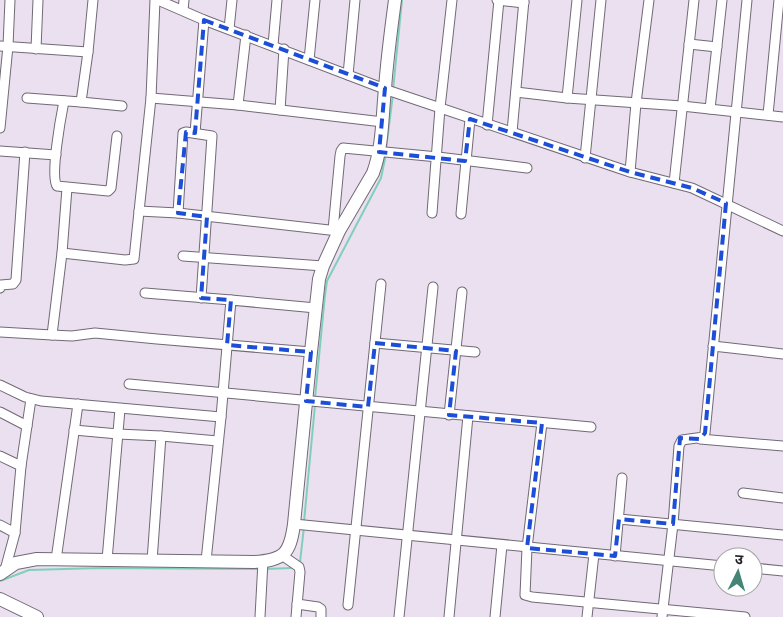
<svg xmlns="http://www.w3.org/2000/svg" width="783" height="617" viewBox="0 0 783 617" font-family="'Fira Sans Condensed','Noto Sans Devanagari',sans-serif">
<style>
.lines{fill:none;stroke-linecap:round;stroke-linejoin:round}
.stream{stroke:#81cfbb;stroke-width:2}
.street-casing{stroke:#726976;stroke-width:11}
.secondary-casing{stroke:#726976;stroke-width:14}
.street{stroke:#fff;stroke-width:9}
.secondary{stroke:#fff;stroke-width:12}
.marked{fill:none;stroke:#1d4ed8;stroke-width:4;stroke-dasharray:10 6;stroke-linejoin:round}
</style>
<rect width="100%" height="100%" fill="#eae0ef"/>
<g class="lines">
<!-- stream -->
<g class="stream">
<polyline points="393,90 402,0"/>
<polyline points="386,149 393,94"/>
<polyline points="315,398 325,295 327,281 381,178 386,154"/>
<polyline points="304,522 315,405"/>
<polyline points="298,564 300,562 304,527"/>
<polyline points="265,569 292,568"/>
<polyline points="0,581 29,570 100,568 260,569"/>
</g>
<defs>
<g id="street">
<polyline points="93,0 88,52 81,102 122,106"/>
<polyline points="158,0 204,20 390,91 630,172 692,188 783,231"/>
<polyline points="497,0 524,3"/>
<polyline points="183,10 184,0"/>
<polyline points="229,29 232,0"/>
<polyline points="689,44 717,47"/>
<polyline points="273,45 277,0"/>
<polyline points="0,46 88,52"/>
<polyline points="36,49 38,0"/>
<polyline points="309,60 315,0"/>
<polyline points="348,75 355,0"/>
<polyline points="516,92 567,98 682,106 783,117"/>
<polyline points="27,98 81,102"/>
<polyline points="151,98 238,105 383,122"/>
<polyline points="567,98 577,0"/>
<path d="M64,101C61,116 50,176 57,186L108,191L111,188L117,136"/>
<polyline points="238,105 246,35"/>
<polyline points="710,109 722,0"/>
<polyline points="280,110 284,49"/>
<polyline points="768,115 779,0"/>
<polyline points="487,125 499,0"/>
<polyline points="0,128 8,46 10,0"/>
<polyline points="512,132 524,0"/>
<polyline points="195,133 204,20"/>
<polyline points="0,151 56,155"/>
<polyline points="585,158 601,0"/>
<polyline points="630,172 636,103 649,0"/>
<polyline points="674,183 694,0"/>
<polyline points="139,211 178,213 338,231"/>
<polyline points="178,213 183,133 186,132 212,136 201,298"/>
<polyline points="432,213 440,108 452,0"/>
<polyline points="461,214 470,119"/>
<polyline points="333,230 340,156 341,151 343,148 438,157 527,168"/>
<polyline points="62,253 125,260 134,259 151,98 155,0"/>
<polyline points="183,256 323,266"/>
<polyline points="0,288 1,285 13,284 16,280 25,152"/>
<polyline points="145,293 231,300"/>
<polyline points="0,332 52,335 62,253 67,188"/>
<polyline points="52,335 72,336 95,333 157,339 311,352"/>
<polyline points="375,343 475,352"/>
<polyline points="713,346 783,354"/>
<polyline points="129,384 591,427"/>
<polyline points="0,385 25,397 41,401 221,417"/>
<polyline points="0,412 27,426"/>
<polyline points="449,415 462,292"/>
<polyline points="542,423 527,548 525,595 532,597 745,617"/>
<polyline points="74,430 118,434 161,436 152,561"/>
<polyline points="161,436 218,441"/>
<polyline points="700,439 783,446"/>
<polyline points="0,456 21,466"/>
<polyline points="743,493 783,498"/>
<polyline points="619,519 783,535"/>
<polyline points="294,524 723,566"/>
<polyline points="0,525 15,533"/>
<polyline points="283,556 299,567 300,572 296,617"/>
<polyline points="615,556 622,478"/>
<polyline points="56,560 78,404"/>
<polyline points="107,560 120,409"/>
<polyline points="206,561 221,417 231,300 316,308"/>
<polyline points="753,568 783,571"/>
<polyline points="5,570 15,533 21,466 31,399"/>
<polyline points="297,604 318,607 321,609 321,617"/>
<polyline points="348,605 381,284"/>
<polyline points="260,617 263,561"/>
<polyline points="399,617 433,287"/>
<polyline points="449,617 468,416"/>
<polyline points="495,617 502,545"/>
<polyline points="587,617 594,554"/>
<polyline points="662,617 673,524 679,446 682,440 704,437 705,433 747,0"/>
</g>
<g id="secondary">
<path d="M0,574L16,563L37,559L254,562C284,560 290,554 294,524L311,352L319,279L323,266L339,231L373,173C383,146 382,117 385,89C387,59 391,30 395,0"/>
<polyline points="0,599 37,617"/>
</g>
</defs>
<!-- street casing -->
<use href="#street" class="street-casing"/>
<!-- secondary casing -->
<use href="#secondary" class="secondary-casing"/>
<!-- street -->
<use href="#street" class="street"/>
<!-- secondary -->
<use href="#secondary" class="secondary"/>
</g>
<!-- marked area -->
<path class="marked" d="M204,20L385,88L379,152L465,161L470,119L630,172L692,188L726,203L705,433L700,439L680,438L673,524L619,519L615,556L527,548L542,423L449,415L456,351L375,343L368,407L306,401L311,352L227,345L231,300L201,298L207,217L178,213L186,132L195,133Z"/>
<!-- north arrow -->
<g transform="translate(738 572) rotate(5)"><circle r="24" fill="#ffffff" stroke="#a5a4a6"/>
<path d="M0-4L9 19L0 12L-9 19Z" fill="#448576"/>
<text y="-8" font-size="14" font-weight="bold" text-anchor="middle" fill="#1f1b21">उ</text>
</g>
</svg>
